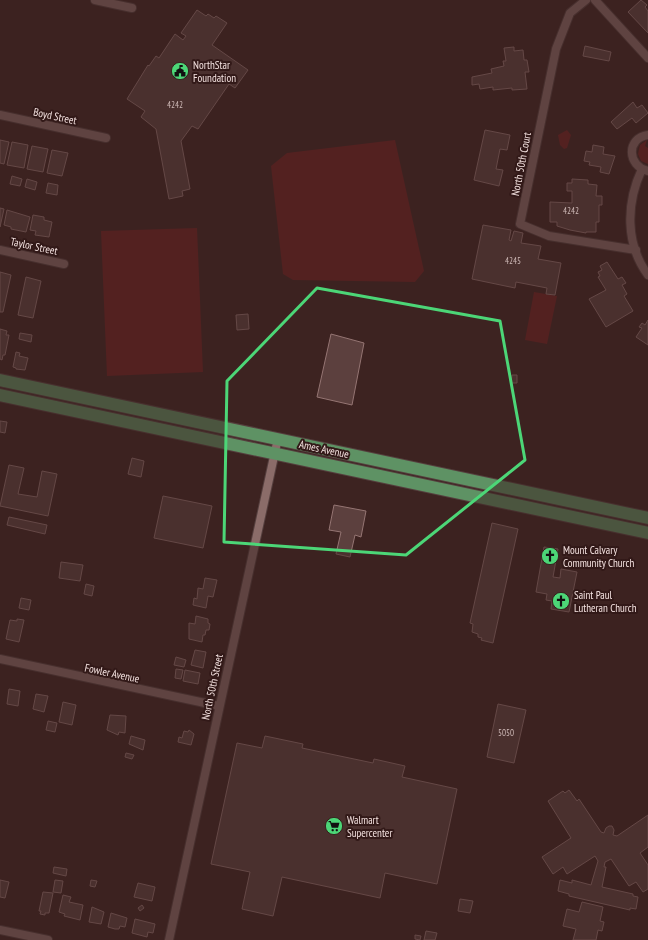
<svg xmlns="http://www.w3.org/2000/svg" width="648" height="940" viewBox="0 0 648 940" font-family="'PT Sans Narrow',sans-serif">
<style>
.green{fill:#6f2021}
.building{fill:#5c403e;stroke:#957573}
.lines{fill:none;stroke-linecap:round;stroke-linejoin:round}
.minor-casing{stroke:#553f3e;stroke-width:10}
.primary-casing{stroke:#553f3e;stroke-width:14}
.minor{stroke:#8b6c69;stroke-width:8}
.primary{stroke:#5e9264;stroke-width:12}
.marked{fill:none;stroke:#4cd677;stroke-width:3;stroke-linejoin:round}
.labels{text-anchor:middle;stroke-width:4;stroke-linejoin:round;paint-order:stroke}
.number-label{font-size:9px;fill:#cfbab8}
.poi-label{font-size:11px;fill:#f5e3e1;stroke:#321918;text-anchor:start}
.street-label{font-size:11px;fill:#f5e3e1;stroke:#321918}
</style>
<rect width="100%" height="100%" fill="#3d2321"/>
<!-- green -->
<g class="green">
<polygon points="567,130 571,135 567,148 564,149 560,145 558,135"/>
<polygon points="395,140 424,271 415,282 293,280 283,274 271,166 287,153"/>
<polygon points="647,140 645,146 648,148 648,164 641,161 638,154 640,145"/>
<polygon points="197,228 203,372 107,376 101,231"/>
<polygon points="534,292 557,296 547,344 525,340"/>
</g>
<!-- building -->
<g class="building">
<polygon points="641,0 647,5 645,7 648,11 648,33 628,12"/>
<polygon points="197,10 206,16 208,14 214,18 216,16 227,23 212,45 248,70 235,88 229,84 198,129 192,126 181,141 190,189 182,191 183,196 169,199 156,129 141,117 145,111 127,99 148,65 149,66 156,56 159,58 175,34 183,40 186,36 181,33"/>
<polygon points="585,46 611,52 609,61 583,56"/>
<polygon points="514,47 514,51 523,50 524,60 527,60 529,72 525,72 527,89 512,90 512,88 493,90 493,87 480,89 479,84 472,85 472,77 492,73 491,69 504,66 503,61 506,61 504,48"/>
<polygon points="633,102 637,108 642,105 648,113 636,123 632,118 617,129 611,122"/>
<polygon points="485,130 510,135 507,150 500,149 496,169 503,170 499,186 474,180"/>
<polygon points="0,140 9,142 4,164 0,163"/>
<polygon points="12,142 28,145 24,168 7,165"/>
<polygon points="593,145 604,147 603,154 615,156 609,174 600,172 601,167 589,165 590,162 584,161 586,151 592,152"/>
<polygon points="32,146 48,149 43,172 27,169"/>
<polygon points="52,150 68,153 62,176 47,173"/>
<polygon points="12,176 22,179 20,186 10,184"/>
<polygon points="27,179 37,182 35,190 25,187"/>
<polygon points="572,179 588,180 588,184 597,185 596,196 602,196 602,205 599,205 599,222 596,222 596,232 586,232 586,233 570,230 557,226 557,222 550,222 550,202 572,203 572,191 567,191 567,183 572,183"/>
<polygon points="48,183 58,185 57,195 46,193"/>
<polygon points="0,208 4,209 0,227"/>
<polygon points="7,210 30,217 26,232 11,229 11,227 4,225"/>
<polygon points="33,215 44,217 44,220 52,222 49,237 35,235 36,231 30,230"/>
<polygon points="483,225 511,230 509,240 511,241 514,231 523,233 521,243 541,246 538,259 561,263 555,295 546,294 547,288 516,282 515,288 472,279"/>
<polygon points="607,262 618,279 622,277 626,283 622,285 627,294 624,296 633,311 606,327 589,299 606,290 598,277 600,276 598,272 602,270 600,266"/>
<polygon points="0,272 11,275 3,312 0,312"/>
<polygon points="26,277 41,281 33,318 18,315"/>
<polygon points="248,314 249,329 237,330 236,315"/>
<polygon points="648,320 648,345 636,337 642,328 639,327 642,323 645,325"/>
<polygon points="0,329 7,331 6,335 9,335 5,355 3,355 2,360 0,359"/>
<polygon points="20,333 32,335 31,342 19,339"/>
<polygon points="331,334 364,343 352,405 317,397"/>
<polygon points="16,352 20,353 19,356 28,358 25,370 16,369 16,368 13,367"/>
<polygon points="512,375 517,375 517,383 511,383"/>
<polygon points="0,421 7,422 5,433 0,432"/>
<polygon points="132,458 144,461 141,477 128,474"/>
<polygon points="9,465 24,468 18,494 37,497 42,471 57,474 48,516 0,506"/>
<polygon points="163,496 212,506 203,548 154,538"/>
<polygon points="334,505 366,511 361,537 355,535 350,557 336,554 341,532 329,530"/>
<polygon points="9,517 47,525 45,534 7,525"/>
<polygon points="492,523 518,529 493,643 481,640 482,638 478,637 478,634 472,632 473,624 470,623"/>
<polygon points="544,547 558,549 553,577 560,578 561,569 577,572 569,612 551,609 552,601 546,600 547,594 536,592"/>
<polygon points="61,562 83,565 80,581 59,578"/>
<polygon points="205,578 217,580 213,597 208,596 206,608 193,605 194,598 197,599 198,588 203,589"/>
<polygon points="86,584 94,586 92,596 84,594"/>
<polygon points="21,598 31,600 29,610 19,608"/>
<polygon points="196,616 208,619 208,623 210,624 209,630 206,630 205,635 203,635 202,642 189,639 189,623 195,624"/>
<polygon points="17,619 24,620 19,642 6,639 10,620 17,621"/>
<polygon points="195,650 206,652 203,668 191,665"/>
<polygon points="176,657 186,660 184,667 174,665"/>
<polygon points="176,669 183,670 181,679 175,678"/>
<polygon points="185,670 200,673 198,684 183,681"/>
<polygon points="9,689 20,691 18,706 7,704"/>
<polygon points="36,694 48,696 44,712 33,709"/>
<polygon points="63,702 76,705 72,725 59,722"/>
<polygon points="498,704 526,710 514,763 487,757"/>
<polygon points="110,715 126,716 125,733 119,732 118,735 107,730"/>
<polygon points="48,721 57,723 55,732 46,730"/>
<polygon points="189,730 194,734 191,745 178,742 179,737 182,738 184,731 188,732"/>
<polygon points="131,736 145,740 143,750 129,744"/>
<polygon points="265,736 303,744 302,748 373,763 374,759 405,766 402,777 457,789 437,884 385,873 380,898 282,877 273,916 242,909 250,872 211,864 237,743 262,748"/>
<polygon points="126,753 134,755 132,759 125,757"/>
<polygon points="569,790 577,801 579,799 601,832 604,833 606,828 609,826 612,826 614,830 613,835 617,836 648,815 648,847 640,853 648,865 648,889 643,892 636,882 629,886 611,859 605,862 604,867 606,867 602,887 633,894 633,896 638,897 636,909 630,908 630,910 569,896 569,894 558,891 560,880 572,883 572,880 591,885 598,861 595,856 567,874 563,867 553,874 542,857 571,838 548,801 563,791 565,793"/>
<polygon points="54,867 67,869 66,876 53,873"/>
<polygon points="0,880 9,882 5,898 0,897"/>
<polygon points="55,880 63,881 61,893 53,892"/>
<polygon points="91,880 97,881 95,887 90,886"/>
<polygon points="138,883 155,887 152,901 134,897"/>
<polygon points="43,892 53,893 49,913 45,913 45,915 40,914 41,911 39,911"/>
<polygon points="63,895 71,897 69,902 83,905 80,920 64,916 65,914 59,912"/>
<polygon points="460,899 473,901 470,913 458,911"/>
<polygon points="582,902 603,907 600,921 604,922 602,931 598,930 596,940 573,940 576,929 563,926 567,909 579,912"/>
<polygon points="142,905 144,908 140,911 138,908"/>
<polygon points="92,907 104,912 101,924 89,922"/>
<polygon points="111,913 127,918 125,927 120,926 119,929 115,929 108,927"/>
<polygon points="135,919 155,924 153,933 148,932 147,937 132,933"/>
<polygon points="426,931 437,933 435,940 424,940"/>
<polygon points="415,935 421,936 420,940 415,939"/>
</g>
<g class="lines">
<defs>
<g id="minor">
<polyline points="95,0 132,8"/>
<polyline points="586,0 570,13 556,49 520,224 549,236 636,250"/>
<polyline points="595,0 648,58"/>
<polyline points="0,115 106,138"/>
<path d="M648,135C626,138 627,166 648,171"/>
<path d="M642,169C626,203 625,244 648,275"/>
<polyline points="0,250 64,264"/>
<polyline points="0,659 219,706"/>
<polyline points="0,930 48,940"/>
<polyline points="169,940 278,438"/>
</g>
<g id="primary">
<polyline points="0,380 648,518"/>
<polyline points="0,395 648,533"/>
</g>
</defs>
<!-- minor casing -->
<use href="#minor" class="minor-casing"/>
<!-- primary casing -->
<use href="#primary" class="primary-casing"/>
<!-- minor -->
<use href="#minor" class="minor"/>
<!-- primary -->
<use href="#primary" class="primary"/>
</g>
<!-- marked area -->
<path d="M0 0H648V940H0ZM317,288L500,321L525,460L406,555L224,542L227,381Z" fill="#3d2321" fill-opacity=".55" fill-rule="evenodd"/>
<path class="marked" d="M317,288L500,321L525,460L406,555L224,542L227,381Z"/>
<!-- icons -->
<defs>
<symbol id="civic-disc" viewBox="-11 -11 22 22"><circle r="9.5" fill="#4cd677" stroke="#321918"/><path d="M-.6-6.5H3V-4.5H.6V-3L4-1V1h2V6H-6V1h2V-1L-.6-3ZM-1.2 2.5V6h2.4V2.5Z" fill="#111"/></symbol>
<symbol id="church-disc" viewBox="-11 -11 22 22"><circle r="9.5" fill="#4cd677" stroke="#321918"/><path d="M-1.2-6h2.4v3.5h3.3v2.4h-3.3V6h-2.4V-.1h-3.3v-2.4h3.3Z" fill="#111"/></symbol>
<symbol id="supermarket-disc" viewBox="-11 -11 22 22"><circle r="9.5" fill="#4cd677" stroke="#321918"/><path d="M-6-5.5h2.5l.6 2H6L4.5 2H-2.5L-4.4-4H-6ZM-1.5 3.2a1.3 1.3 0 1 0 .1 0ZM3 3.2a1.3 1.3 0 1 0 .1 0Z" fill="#111"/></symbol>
</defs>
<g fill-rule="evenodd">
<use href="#civic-disc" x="170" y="61" width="20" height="20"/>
<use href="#church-disc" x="540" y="546" width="20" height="20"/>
<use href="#church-disc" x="551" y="591" width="20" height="20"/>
<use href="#supermarket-disc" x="324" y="816" width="20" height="20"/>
</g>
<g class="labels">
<!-- number labels -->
<g class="number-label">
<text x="175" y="108">4242</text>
<text x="571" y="214">4242</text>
<text x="513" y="264">4245</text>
<text x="506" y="736">5050</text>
</g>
<!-- poi labels -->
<g class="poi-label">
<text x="193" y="69">NorthStar<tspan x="193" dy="13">Foundation</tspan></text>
<text x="563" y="554">Mount Calvary<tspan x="563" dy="13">Community Church</tspan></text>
<text x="574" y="599">Saint Paul<tspan x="574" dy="13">Lutheran Church</tspan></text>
<text x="347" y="824">Walmart<tspan x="347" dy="13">Supercenter</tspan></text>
</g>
<!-- street labels -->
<g class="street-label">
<text transform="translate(55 116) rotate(12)" y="4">Boyd Street</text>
<text transform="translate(521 164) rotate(-79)" y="4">North 50th Court</text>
<text transform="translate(34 246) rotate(12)" y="4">Taylor Street</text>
<text transform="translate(324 449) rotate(12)" y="4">Ames Avenue</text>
<text transform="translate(112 673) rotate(12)" y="4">Fowler Avenue</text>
<text transform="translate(212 687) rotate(-78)" y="4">North 50th Street</text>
</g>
</g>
</svg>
